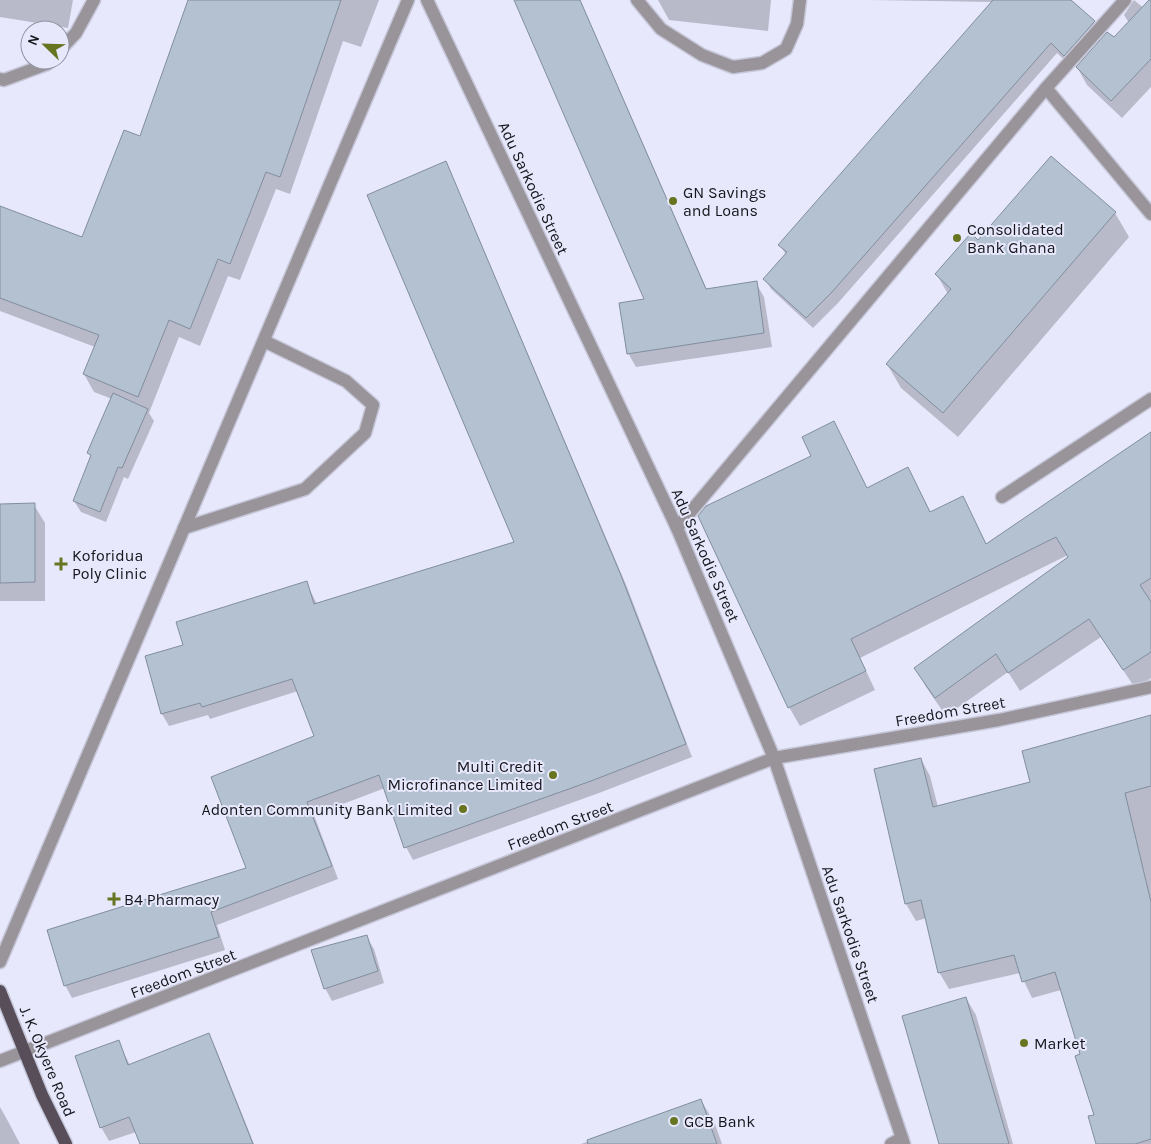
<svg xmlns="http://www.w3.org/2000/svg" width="1151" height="1144" viewBox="0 0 1151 1144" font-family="Karla,sans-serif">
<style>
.shadow{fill:#0003}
.building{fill:#b4c1d1;stroke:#818e9d}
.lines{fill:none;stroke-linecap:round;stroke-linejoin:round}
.service-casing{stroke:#c5c6d8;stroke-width:15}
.minor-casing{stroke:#c5c6d8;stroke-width:15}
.primary-casing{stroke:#c5c6d8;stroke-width:15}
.service{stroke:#99939a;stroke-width:12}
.minor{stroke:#99939a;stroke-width:12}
.primary{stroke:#574e5a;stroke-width:12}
.poi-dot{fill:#677420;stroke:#e7e8fc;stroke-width:2}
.labels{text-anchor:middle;stroke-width:4;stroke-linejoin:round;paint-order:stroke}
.street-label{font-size:16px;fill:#15151b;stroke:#e7e8fc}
.poi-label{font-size:16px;fill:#15151b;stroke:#e7e8fc;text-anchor:start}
</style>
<rect width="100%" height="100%" fill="#e7e8fc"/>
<!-- shadow -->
<g class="shadow">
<polygon points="0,0 73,0 68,28 0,17"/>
<polygon points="200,0 379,0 361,47 343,41 290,194 276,189 240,280 228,276 200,346 179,337 149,413 154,421 128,479 124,477 106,522 81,512 74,501 92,458 89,453 112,399 94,392 84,374 95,347 0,311 0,208 83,239 141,138"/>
<polygon points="517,0 580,0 707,290 756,283 764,297 772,347 636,367 628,353 646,300"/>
<polygon points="658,0 771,0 768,31 669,20"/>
<polygon points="870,0 1071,0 1094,22 1100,32 1070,65 1057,53 838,303 813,328 771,289 765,279 786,255 780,245 994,2"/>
<polygon points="1134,0 1151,14 1151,87 1122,118 1087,85 1077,67 1114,39 1129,23 1124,15"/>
<polygon points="1051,158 1115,213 1129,237 958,437 901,388 887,364 948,294 937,275 978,242"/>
<polygon points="446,162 627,587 692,757 599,793 413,860 406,847 385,788 314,815 338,879 217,925 225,950 72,998 65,985 248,869 315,737 298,691 210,719 208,715 169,726 162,714 146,656 184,646 306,582 317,604 515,542"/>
<polygon points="833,422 867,489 908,469 931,513 962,497 987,545 1151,433 1151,678 1135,688 1101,637 1020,691 1008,672 946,716 926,687 916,669 1070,558 1068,555 860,658 875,690 800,726 789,707 813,456"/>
<polygon points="0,505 34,505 45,523 45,601 0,601"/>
<polygon points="1151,716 1151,1144 1097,1144 1095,1115 1081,1055 1061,990 1032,998 1020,973 949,989 939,972 927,918 916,921 906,904 875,770 921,759 930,776 938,807 1031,783"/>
<polygon points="366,936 374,949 384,983 332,1001 325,988"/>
<polygon points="966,998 976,1015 1013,1144 941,1144"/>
<polygon points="208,1034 216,1049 254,1144 141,1144 136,1132 109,1141 101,1127 118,1042 130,1065"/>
<polygon points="701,1100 715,1124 722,1144 581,1144"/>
<polygon points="0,1107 9,1123 20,1144 0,1144"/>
</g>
<!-- building -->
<g class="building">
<polygon points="188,0 341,0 280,177 266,172 230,264 218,259 190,329 169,320 138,397 83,374 99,335 0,298 0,206 82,237 124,130 140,136"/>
<polygon points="514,0 580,0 706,289 757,281 764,333 627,354 619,303 644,299"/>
<polygon points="993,0 1071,0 1095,21 1064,56 1051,43 832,292 806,318 763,279 787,252 778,245"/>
<polygon points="1149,0 1151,0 1151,59 1111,101 1076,67 1107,32 1114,37"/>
<polygon points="1051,156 1116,212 943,413 886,364 951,289 935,274 971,233 978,240"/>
<polygon points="446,161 620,573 686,744 591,781 404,848 379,775 307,802 332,866 211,912 219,937 64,986 47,930 246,868 211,777 314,736 292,679 202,707 200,703 161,714 145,656 183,645 176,622 307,581 314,604 514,542 367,195"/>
<polygon points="113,393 148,409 122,468 118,467 100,512 73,501 91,455 87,453"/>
<polygon points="834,421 867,488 908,467 930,512 963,496 986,544 1151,432 1151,578 1140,585 1151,602 1151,652 1123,670 1089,619 1008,673 996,654 935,698 914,668 1068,557 1056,537 851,639 866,671 788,708 698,516 706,506 811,456 802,437"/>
<polygon points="35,503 35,582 0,583 0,504"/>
<polygon points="1151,715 1151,786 1125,793 1151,902 1151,1139 1135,1144 1096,1144 1088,1116 1094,1115 1075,1056 1080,1054 1055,972 1022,982 1014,955 938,973 921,900 905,904 874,769 921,758 933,807 1030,782 1022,751"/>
<polygon points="367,935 378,971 324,989 311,950"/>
<polygon points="966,997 1009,1144 939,1144 902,1016"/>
<polygon points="209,1033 253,1144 140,1144 129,1117 100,1128 75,1056 119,1040 128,1065"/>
<polygon points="701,1099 717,1144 588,1144 587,1140"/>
</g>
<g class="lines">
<defs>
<g id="service">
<polyline points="637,0 661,29 702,55 733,67 762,63 786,49 797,24 800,0"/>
<polyline points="60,50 76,33 94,0"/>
<polyline points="0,79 4,80 47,64 50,60"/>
<polyline points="1046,88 1151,214"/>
<polyline points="1002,497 1151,399"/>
<polyline points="184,528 305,489 365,433 373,405 346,381 264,341"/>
<polyline points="891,1144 902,1138"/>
</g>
<g id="minor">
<polyline points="427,0 677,528 774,758 904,1144"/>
<polyline points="677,528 1046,88 1125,0"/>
<polyline points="0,962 408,0"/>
<polyline points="0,1061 774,758 999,720 1151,687"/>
</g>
<polyline id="primary" points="0,991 42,1095 66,1144"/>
</defs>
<!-- service casing -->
<use href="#service" class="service-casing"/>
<!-- minor casing -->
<use href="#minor" class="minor-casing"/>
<!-- primary casing -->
<use href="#primary" class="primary-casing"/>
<!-- service -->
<use href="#service" class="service"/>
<!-- minor -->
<use href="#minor" class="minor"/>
<!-- primary -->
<use href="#primary" class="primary"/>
</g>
<!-- markers -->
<g class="poi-dot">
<circle cx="673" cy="201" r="5"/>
<circle cx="957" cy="238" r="5"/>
<path d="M58.5 556.5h5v5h5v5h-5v5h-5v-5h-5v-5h5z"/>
<circle cx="553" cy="775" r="5"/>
<circle cx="463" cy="809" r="5"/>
<path d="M111.5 891.5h5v5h5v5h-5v5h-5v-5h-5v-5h5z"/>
<circle cx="1024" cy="1043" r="5"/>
<circle cx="674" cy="1121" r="5"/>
</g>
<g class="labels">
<!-- street labels -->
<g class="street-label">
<text transform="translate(534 188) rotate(65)" y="6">Adu Sarkodie Street</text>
<text transform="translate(706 555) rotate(66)" y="6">Adu Sarkodie Street</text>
<text transform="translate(950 711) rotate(-10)" y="6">Freedom Street</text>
<text transform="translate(560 825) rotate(-21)" y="6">Freedom Street</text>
<text transform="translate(851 934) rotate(71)" y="6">Adu Sarkodie Street</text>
<text transform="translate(183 973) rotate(-21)" y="6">Freedom Street</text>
<text transform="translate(48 1061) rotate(67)" y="6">J. K. Okyere Road</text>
</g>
<!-- poi labels -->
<g class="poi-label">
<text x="683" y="198">GN Savings<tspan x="683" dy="18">and Loans</tspan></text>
<text x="967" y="235">Consolidated<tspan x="967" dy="18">Bank Ghana</tspan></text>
<text x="72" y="561">Koforidua<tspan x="72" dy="18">Poly Clinic</tspan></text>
<text x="543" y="772" text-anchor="end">Multi Credit<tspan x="543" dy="18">Microfinance Limited</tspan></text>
<text x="453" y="815" text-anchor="end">Adonten Community Bank Limited</text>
<text x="124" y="905">B4 Pharmacy</text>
<text x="1034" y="1049">Market</text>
<text x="684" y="1127">GCB Bank</text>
</g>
</g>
<!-- north arrow -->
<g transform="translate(45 45) rotate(293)"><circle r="24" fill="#e7e8fc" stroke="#9394a2"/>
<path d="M0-4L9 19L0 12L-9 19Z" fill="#677420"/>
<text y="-8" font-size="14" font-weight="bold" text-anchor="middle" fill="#15151b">N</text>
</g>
</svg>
